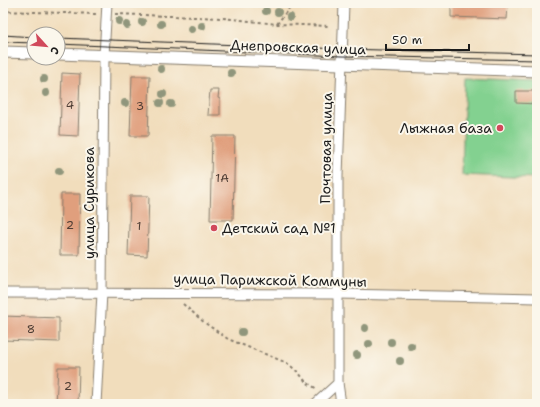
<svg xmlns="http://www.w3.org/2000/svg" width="540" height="407" viewBox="0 0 540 407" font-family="'Shantell Sans',sans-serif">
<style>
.green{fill:#83d190;stroke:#507656}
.building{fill:#e09f7d}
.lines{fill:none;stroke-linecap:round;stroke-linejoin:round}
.minor-casing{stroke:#867c6c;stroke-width:11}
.tertiary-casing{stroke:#867c6c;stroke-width:13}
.path{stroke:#867c6c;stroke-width:2;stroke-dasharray:3 3;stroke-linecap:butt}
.minor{stroke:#fff;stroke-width:9}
.tertiary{stroke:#fff;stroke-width:11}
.tram{stroke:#1c1c1c;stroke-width:1}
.tree{fill:#90967b}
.poi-dot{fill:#d1495b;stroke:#fbf7ec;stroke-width:1.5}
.labels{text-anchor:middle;stroke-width:4;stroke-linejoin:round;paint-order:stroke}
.number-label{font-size:12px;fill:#4d3d34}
.street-label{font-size:14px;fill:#1c1c1c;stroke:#fbf7ec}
.poi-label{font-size:14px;fill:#1c1c1c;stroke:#fbf7ec;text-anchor:end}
</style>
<rect width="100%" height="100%" fill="#fbf7ec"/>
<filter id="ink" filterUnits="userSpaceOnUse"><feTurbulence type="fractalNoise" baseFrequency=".025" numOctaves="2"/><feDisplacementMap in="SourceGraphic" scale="8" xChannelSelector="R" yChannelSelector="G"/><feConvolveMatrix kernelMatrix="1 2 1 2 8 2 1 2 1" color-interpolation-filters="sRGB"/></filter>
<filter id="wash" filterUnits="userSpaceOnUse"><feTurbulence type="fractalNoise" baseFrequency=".012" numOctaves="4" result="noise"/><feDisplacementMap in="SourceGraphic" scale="16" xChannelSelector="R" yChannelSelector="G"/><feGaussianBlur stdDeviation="0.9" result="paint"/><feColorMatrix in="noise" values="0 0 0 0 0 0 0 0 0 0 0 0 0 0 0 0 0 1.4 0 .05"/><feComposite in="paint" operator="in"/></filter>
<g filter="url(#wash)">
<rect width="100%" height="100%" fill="#f1ddbc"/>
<!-- green -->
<polygon class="green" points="465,78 537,81 537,178 462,175"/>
<g id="blocks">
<!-- building -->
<g class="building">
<polygon points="451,3 508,3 507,19 451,17"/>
<polygon points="62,73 80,74 78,136 60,135"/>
<polygon points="132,76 150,76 148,136 130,136"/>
<polygon points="210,90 219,90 218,98 220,99 220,115 208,115"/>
<polygon points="516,91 537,91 537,104 516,103"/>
<polygon points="212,136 235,136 233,220 210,220"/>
<polygon points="61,194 80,194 79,255 60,255"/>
<polygon points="130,196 149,196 147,256 128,255"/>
<polygon points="3,316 59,318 59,342 3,340"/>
<polygon points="58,367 79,367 78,404 56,404"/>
</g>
</g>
</g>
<g filter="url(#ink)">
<use href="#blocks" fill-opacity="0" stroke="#867c6c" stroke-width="1"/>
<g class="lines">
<defs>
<g id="minor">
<polyline points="3,293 339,294 537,298"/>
<polyline points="338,383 341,404"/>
<polyline points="96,404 102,293 104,56 107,3"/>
<polyline points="315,404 338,383 338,176 344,3"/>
</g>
<g id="tertiary">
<polyline points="3,52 34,53"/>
<polyline points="58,54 537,71"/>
</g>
</defs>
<!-- minor casing -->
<use href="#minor" class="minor-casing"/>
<!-- tertiary casing -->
<use href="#tertiary" class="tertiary-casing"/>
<!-- path -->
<g class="path">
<polyline points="3,11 96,14"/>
<polyline points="115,14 223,18 277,24 329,26"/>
<polyline points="277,24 293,3"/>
<polyline points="183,304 205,323 228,339 287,363 299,373 306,382 317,389"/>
</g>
<!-- minor -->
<use href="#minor" class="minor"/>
<!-- tertiary -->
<use href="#tertiary" class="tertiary"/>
<!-- tram -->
<g class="tram">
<polyline points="3,35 34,37"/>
<polyline points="58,38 343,49 537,54"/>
<polyline points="3,42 34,43"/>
<polyline points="58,44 342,56 537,60"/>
</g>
</g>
<!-- trees -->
<g class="tree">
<circle cx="266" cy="11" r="4"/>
<circle cx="278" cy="12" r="4"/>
<circle cx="290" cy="17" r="4"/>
<circle cx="119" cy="21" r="4"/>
<circle cx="142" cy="22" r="4"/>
<circle cx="161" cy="24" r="4"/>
<circle cx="127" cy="25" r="4"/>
<circle cx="202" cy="26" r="4"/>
<circle cx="191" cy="29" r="4"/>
<circle cx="161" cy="69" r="4"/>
<circle cx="231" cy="73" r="4"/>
<circle cx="44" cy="79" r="4"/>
<circle cx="46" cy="93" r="4"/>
<circle cx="163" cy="94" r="4"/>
<circle cx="125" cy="103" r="4"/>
<circle cx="160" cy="103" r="4"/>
<circle cx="171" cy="104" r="4"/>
<circle cx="59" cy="171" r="4"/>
<circle cx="365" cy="328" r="4"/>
<circle cx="242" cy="332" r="4"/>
<circle cx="391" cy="342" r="4"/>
<circle cx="369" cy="344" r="4"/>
<circle cx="411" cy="346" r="4"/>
<circle cx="357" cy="355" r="4"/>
<circle cx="400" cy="361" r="4"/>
</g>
</g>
<!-- markers -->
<g class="poi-dot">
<circle cx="500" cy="128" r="4"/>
<circle cx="214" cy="228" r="4"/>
</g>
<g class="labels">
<!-- number labels -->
<g class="number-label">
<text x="70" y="109">4</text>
<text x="140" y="110">3</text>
<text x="222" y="182">1А</text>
<text x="70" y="229">2</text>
<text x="139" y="230">1</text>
<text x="31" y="333">8</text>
<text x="68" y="390">2</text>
</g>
<!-- street labels -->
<g class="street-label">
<text transform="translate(298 47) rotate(2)" y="5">Днепровская улица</text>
<text transform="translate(326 148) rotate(-89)" y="5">Почтовая улица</text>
<text transform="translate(89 203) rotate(-90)" y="5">улица Сурикова</text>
<text transform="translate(270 280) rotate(1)" y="5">улица Парижской Коммуны</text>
</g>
<!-- poi labels -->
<g class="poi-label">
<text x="492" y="133">Лыжная база</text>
<text x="222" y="233" text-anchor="start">Детский сад №1</text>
</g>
</g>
<!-- margin -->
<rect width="540" height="407" fill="none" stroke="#fbf7ec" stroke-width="16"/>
<!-- north arrow -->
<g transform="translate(46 46) rotate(117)"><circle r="19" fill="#fbf7ec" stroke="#a29f99"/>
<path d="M0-3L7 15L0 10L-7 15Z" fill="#d1495b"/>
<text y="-6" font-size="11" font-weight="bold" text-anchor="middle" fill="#1c1c1c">С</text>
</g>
<!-- scale -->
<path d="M386 44v6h83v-6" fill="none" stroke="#1c1c1c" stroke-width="2"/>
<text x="392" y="44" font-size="12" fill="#1c1c1c" stroke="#fbf7ec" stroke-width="3" paint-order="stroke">50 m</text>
</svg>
